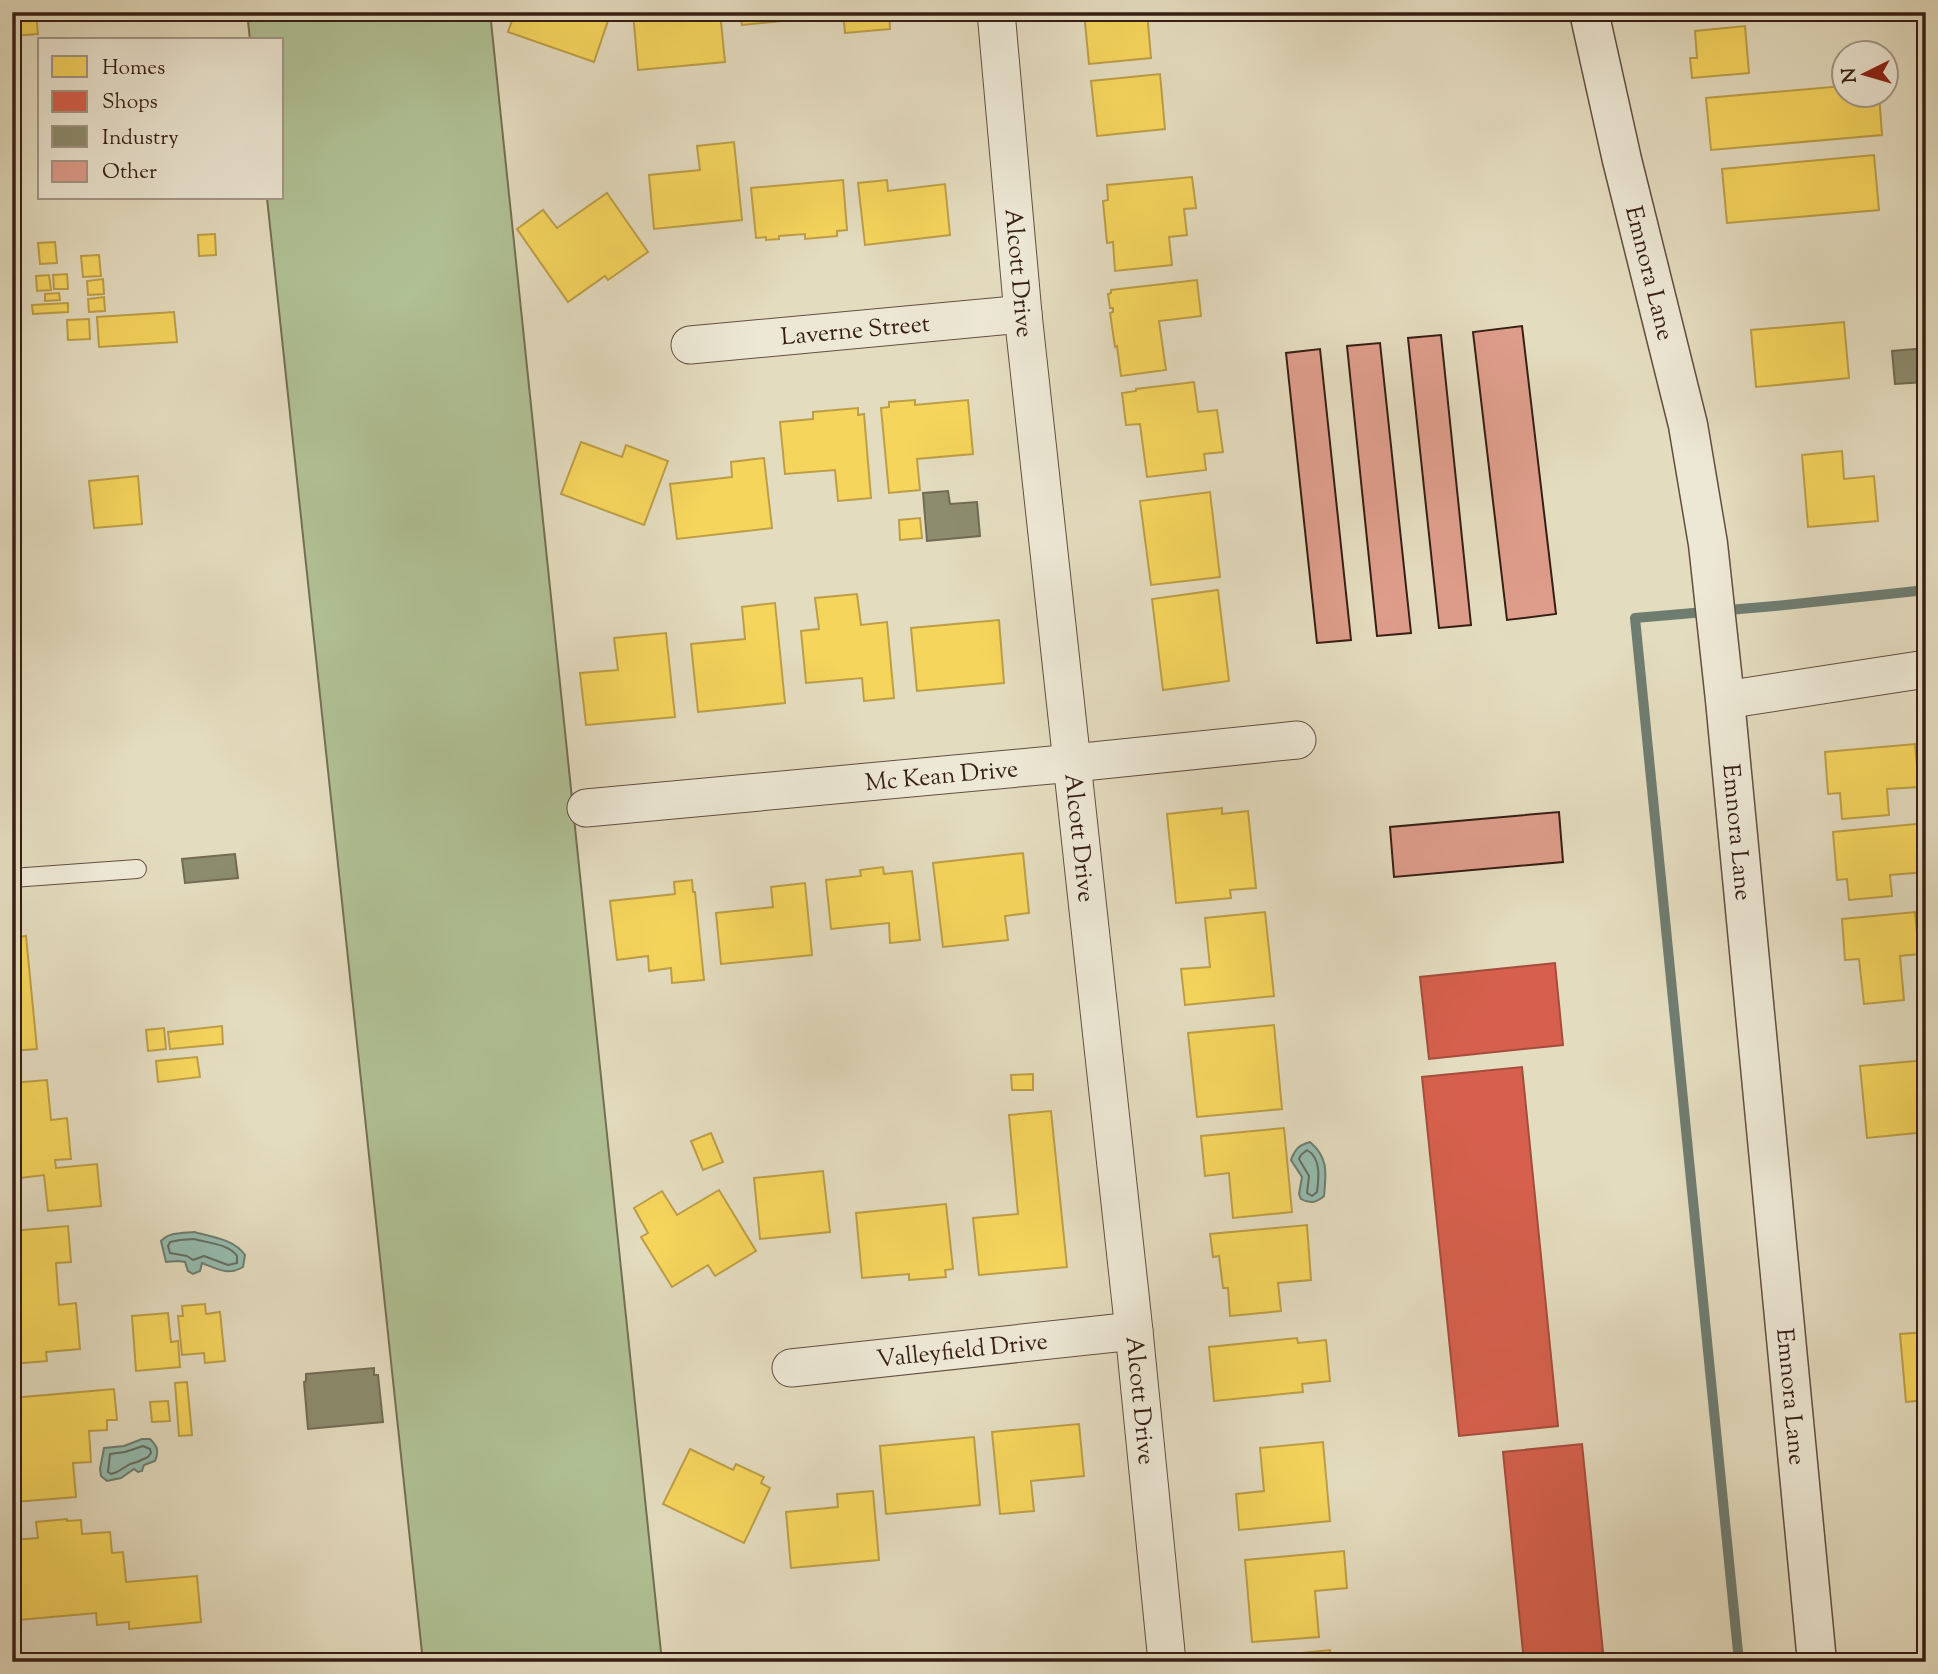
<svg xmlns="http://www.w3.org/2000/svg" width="1938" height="1674" viewBox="0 0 1938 1674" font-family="'Sorts Mill Goudy',serif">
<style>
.green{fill:#b0c195;stroke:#747055;stroke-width:2}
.water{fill:#95bcaf;stroke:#6f7d71;stroke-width:2}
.homes{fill:#f6d55c;stroke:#bd9e47;stroke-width:2}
.shops{fill:#d6604d;stroke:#a64c3c;stroke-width:2}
.industry{fill:#8c8c6e;stroke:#726b53;stroke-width:2}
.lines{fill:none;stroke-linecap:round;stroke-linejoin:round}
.shore{stroke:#666d62;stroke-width:2}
.stream{stroke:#6f7d71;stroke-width:10}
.building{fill:#de9d8b;stroke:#371e15;stroke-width:2}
.service-casing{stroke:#624e40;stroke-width:20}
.minor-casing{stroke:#624e40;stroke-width:39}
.tertiary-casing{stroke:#624e40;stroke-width:41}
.service{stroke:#ede8d5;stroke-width:18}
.minor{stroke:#ede8d5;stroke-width:37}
.tertiary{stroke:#ede8d5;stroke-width:38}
.labels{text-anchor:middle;stroke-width:7;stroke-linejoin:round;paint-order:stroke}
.street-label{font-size:24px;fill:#371e15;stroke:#ede8d5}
</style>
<rect width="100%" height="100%" fill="#e4dcbf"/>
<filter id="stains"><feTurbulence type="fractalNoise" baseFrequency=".00286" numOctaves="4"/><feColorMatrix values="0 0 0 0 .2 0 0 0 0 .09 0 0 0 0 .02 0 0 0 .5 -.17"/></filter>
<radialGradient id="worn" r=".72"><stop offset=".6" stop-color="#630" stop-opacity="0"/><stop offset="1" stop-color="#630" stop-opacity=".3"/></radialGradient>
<!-- green -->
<polygon class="green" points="247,12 490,12 662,1662 423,1662 267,198 282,198 282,40 250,40"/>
<!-- water -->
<g class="water">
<path d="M1310,1142C1329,1158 1326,1174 1324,1196C1316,1203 1310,1204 1301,1199L1299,1194L1302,1177L1291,1160C1295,1149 1299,1145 1310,1142Z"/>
<path d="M194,1232C212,1237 234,1239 245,1255L243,1267C229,1276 217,1269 202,1263L200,1271L193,1274L188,1271L185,1262L178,1261L166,1262L161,1241C170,1232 182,1233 194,1232Z"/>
<path d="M142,1439H150C158,1447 159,1451 155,1461L144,1465L142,1471L138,1472L134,1469L121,1478L107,1481L101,1476L100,1469L104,1448L124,1446Z"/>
</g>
<!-- homes -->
<g class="homes">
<polygon points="12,12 36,12 38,34 12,36"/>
<polygon points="515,12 611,12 594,62 508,32"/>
<polygon points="633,12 720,12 725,62 638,70"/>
<polygon points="740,12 833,12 833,16 742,25"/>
<polygon points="843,12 889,12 890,29 845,33"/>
<polygon points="1084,12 1147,12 1151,58 1089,64"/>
<polygon points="1745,26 1749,73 1692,78 1690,58 1697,58 1695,31"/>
<polygon points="1160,74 1165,129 1097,136 1091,81"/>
<polygon points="1843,86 1843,94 1879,94 1882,135 1711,150 1706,98"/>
<polygon points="734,142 742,220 654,229 649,175 700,170 697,146"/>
<polygon points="1874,155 1879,210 1727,223 1722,169"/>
<polygon points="1192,177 1196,208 1184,209 1187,235 1169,237 1172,265 1115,271 1113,242 1107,243 1103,201 1108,200 1107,185"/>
<polygon points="843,180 847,230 837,231 837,236 805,239 805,234 779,236 779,239 766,240 766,237 756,238 751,188"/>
<polygon points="887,180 888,191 945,184 950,235 865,245 858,183"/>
<polygon points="607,193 648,252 608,280 605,276 568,302 517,229 543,210 557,228"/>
<polygon points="215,234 216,255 199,256 198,235"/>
<polygon points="55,242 57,263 40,264 38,243"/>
<polygon points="99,255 101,276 83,277 81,256"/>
<polygon points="67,274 68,289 54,289 53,275"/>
<polygon points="49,275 51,290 37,291 36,276"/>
<polygon points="103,279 104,294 88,295 87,281"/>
<polygon points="1197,280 1201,316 1159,321 1166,370 1121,376 1117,346 1115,347 1110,313 1113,312 1113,308 1110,308 1108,294 1111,293 1111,290"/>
<polygon points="59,293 60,300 45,301 45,294"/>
<polygon points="104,297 105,311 89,312 88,299"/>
<polygon points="68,303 68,312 33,314 32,305"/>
<polygon points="174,312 177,342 99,347 97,317"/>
<polygon points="89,319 90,339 68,340 67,320"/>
<polygon points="1844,322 1849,378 1756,387 1751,330"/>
<polygon points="1194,382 1198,412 1217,410 1223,452 1204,454 1206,470 1147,477 1140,424 1126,425 1122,393 1136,391 1136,389"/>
<polygon points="915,400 915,405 968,400 973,454 917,459 920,490 889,493 881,408 889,407 889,402"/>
<polygon points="858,408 858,415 864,414 871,498 838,501 835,470 785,474 780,422 813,419 813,412"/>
<polygon points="581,442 622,457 626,445 668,461 644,525 561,494"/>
<polygon points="1842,451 1844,479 1874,476 1878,521 1808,527 1802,455"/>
<polygon points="764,458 772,528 677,539 670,484 732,477 731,462"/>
<polygon points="138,476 142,524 94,528 89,481"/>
<polygon points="1210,492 1220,577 1151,585 1140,501"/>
<polygon points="920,518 922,538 900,540 899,520"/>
<polygon points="12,560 14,560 18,600 12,601"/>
<polygon points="1218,590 1229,681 1163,690 1152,599"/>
<polygon points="857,594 861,625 887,622 894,698 864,701 862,678 806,683 801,631 819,629 815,598"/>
<polygon points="775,603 785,703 698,712 691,644 745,639 742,607"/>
<polygon points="999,620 1004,683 917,691 911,628"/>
<polygon points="666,633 675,717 586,725 580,673 618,670 614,638"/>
<polygon points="1915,744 1919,787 1887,789 1889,815 1842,819 1840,793 1828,794 1825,752"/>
<polygon points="1222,808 1222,814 1248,811 1256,888 1230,890 1231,898 1176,903 1167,814"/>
<polygon points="1926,823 1926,872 1890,875 1892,896 1849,900 1847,879 1837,880 1833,832"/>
<polygon points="1023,853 1029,913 1005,916 1008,940 943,947 933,863"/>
<polygon points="883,867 884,874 912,871 920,940 890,943 889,923 831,929 826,880 861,876 860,870"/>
<polygon points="692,880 693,892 695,892 704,980 672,983 671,968 649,971 648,956 617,960 610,901 675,894 674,882"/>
<polygon points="805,883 812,955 721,964 716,913 773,907 771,887"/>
<polygon points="1265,912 1274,996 1185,1005 1181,969 1210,967 1205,918"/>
<polygon points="1915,912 1919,954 1900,956 1904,1000 1864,1004 1859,959 1845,960 1842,919"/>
<polygon points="26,936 37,1049 12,1051 12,938"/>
<polygon points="1274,1025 1282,1109 1197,1117 1188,1033"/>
<polygon points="222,1026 223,1044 170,1049 168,1032"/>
<polygon points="164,1028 166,1049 148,1051 146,1030"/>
<polygon points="197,1057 200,1077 158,1082 156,1061"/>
<polygon points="1926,1060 1926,1132 1867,1138 1860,1066"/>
<polygon points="1033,1074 1033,1090 1012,1090 1011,1075"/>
<polygon points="47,1080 51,1120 67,1118 71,1159 55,1160 56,1168 97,1164 101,1206 48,1211 44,1175 12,1179 12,1083"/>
<polygon points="1051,1111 1067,1267 979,1275 973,1218 1018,1214 1009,1115"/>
<polygon points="1284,1128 1292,1212 1233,1218 1229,1173 1205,1176 1201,1136"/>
<polygon points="711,1133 723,1162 703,1170 691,1141"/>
<polygon points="823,1171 830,1232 760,1239 754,1178"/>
<polygon points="719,1190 756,1251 715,1276 708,1265 672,1287 641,1237 648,1233 634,1208 662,1191 677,1215"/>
<polygon points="946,1204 953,1269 945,1270 946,1277 909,1280 909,1274 862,1278 856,1213"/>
<polygon points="1307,1225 1311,1280 1278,1283 1281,1311 1230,1316 1228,1288 1223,1288 1219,1256 1213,1257 1210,1234"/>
<polygon points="68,1226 71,1262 56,1263 59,1305 76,1303 80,1349 46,1352 47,1361 12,1364 12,1231"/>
<polygon points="205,1304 206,1314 220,1312 225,1361 205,1363 204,1353 182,1355 178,1316 183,1316 182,1306"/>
<polygon points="168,1313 171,1342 178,1341 180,1367 136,1371 132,1316"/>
<polygon points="1926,1332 1926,1400 1906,1402 1900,1334"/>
<polygon points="1297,1338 1298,1343 1326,1340 1330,1381 1302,1384 1303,1392 1214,1401 1209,1347"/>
<polygon points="187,1382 192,1435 179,1436 175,1383"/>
<polygon points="114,1389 117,1420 107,1420 107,1430 89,1431 91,1462 73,1463 76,1497 15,1502 12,1474 12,1398"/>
<polygon points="168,1401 170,1421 152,1422 150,1402"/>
<polygon points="1079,1424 1084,1476 1031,1481 1034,1511 1000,1514 992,1432"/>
<polygon points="974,1437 980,1505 886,1514 880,1446"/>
<polygon points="1323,1442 1330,1521 1239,1530 1236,1494 1264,1491 1260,1448"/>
<polygon points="690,1449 733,1470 736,1464 764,1477 761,1483 770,1488 744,1543 663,1504"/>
<polygon points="873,1491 879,1560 791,1568 786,1512 838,1507 837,1494"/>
<polygon points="67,1519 67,1521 81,1520 82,1534 110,1532 112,1553 123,1552 126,1582 197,1576 201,1622 129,1629 129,1622 97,1625 96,1613 19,1620 12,1540 38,1538 36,1522"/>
<polygon points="1344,1551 1347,1588 1315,1591 1319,1637 1252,1642 1245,1560"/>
<polygon points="1330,1650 1331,1662 1254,1662 1253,1658"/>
</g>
<!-- shops -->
<g class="shops">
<polygon points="1555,963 1563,1045 1429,1059 1420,977"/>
<polygon points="1522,1067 1558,1426 1459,1436 1422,1077"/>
<polygon points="1582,1444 1604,1662 1524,1662 1503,1452"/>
</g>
<!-- industry -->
<g class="industry">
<polygon points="1926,348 1926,382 1895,384 1892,351"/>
<polygon points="948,491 950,504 977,502 980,536 927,541 923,493"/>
<polygon points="235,854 238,878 185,883 182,859"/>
<polygon points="374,1368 374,1375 378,1375 383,1422 308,1429 304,1382 306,1381 306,1374"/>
</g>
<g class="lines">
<!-- shore -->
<g class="shore">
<path d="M1307,1150C1321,1158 1319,1177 1317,1192L1312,1196L1307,1193L1309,1176L1299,1159L1301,1155Z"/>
<path d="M194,1239C208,1243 229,1244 237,1256V1263L228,1265L204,1256L193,1260L187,1256L170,1253L168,1246L170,1242L180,1240Z"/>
<polygon points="143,1446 150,1449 151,1453 148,1457 137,1462 130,1464 117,1472 111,1474 108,1472 110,1454 125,1452"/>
</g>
<!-- stream -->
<polyline class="stream" points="1739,1662 1635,618 1775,606 1926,590"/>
</g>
<!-- building -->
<g class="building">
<polygon points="1522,326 1556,614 1507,620 1473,332"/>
<polygon points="1441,335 1471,625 1439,628 1408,338"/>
<polygon points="1380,343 1411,633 1377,636 1347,346"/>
<polygon points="1320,349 1351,640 1317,643 1286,353"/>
<polygon points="1559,812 1563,862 1394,877 1390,827"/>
</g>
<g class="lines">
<defs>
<polyline id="service" points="12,878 137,869"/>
<g id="minor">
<path id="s1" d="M996,12L1023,314L1134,1331L1167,1662"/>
<path id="s2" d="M690,345L1023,314"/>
<polyline points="1725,700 1926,669"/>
<path id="s3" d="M586,808L1073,763L1297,740"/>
<path id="s4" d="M791,1368L1134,1331"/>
</g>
<g id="tertiary">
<path id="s5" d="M1589,12L1622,160L1688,425L1708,544L1725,700L1817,1662"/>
</g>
</defs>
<!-- service casing -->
<use href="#service" class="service-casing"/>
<!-- minor casing -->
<use href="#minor" class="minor-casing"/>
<!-- tertiary casing -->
<use href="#tertiary" class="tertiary-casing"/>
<!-- service -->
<use href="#service" class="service"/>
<!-- minor -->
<use href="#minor" class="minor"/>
<!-- tertiary -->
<use href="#tertiary" class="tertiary"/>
</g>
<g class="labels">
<!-- street labels -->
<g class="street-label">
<text dy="8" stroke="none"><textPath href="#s5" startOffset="268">Emnora Lane</textPath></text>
<text dy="8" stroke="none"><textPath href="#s1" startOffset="262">Alcott Drive</textPath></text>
<text dy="8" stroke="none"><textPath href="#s2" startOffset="166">Laverne Street</textPath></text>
<text dy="8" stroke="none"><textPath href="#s3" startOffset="357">Mc Kean Drive</textPath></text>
<text dy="8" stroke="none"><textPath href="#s5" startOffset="835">Emnora Lane</textPath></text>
<text dy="8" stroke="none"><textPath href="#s1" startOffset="830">Alcott Drive</textPath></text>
<text dy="8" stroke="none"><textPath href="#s4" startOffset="172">Valleyfield Drive</textPath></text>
<text dy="8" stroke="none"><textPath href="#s5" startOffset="1402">Emnora Lane</textPath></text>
<text dy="8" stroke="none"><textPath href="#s1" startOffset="1396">Alcott Drive</textPath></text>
</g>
</g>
<!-- margin -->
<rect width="1938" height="1674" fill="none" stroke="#e4dcbf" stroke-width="42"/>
<rect x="14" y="14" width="1910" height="1646" fill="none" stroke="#371e15" stroke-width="3.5"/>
<rect x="21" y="21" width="1896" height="1632" fill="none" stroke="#371e15" stroke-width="2"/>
<!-- legend -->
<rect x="38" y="38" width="245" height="161" fill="#ede8d5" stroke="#a49788" stroke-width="2"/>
<rect x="52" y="56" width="35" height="21" fill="#f6d55c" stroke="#a49788" stroke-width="2"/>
<text x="102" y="74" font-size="21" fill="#371e15">Homes</text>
<rect x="52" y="91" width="35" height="21" fill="#d6604d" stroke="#a49788" stroke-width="2"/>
<text x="102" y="108" font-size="21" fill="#371e15">Shops</text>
<rect x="52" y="126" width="35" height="21" fill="#8c8c6e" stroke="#a49788" stroke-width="2"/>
<text x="102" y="144" font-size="21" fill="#371e15">Industry</text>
<rect x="52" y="161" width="35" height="21" fill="#de9d8b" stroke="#a49788" stroke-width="2"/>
<text x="102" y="178" font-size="21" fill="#371e15">Other</text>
<!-- north arrow -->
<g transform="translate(1865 74) rotate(265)"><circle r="33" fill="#ede8d5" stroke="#a49788" stroke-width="2"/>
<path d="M0-5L12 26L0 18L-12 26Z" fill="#8f2418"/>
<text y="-10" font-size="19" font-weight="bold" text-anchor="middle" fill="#371e15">N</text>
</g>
<rect width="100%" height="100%" filter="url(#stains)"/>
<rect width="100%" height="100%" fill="url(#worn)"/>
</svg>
